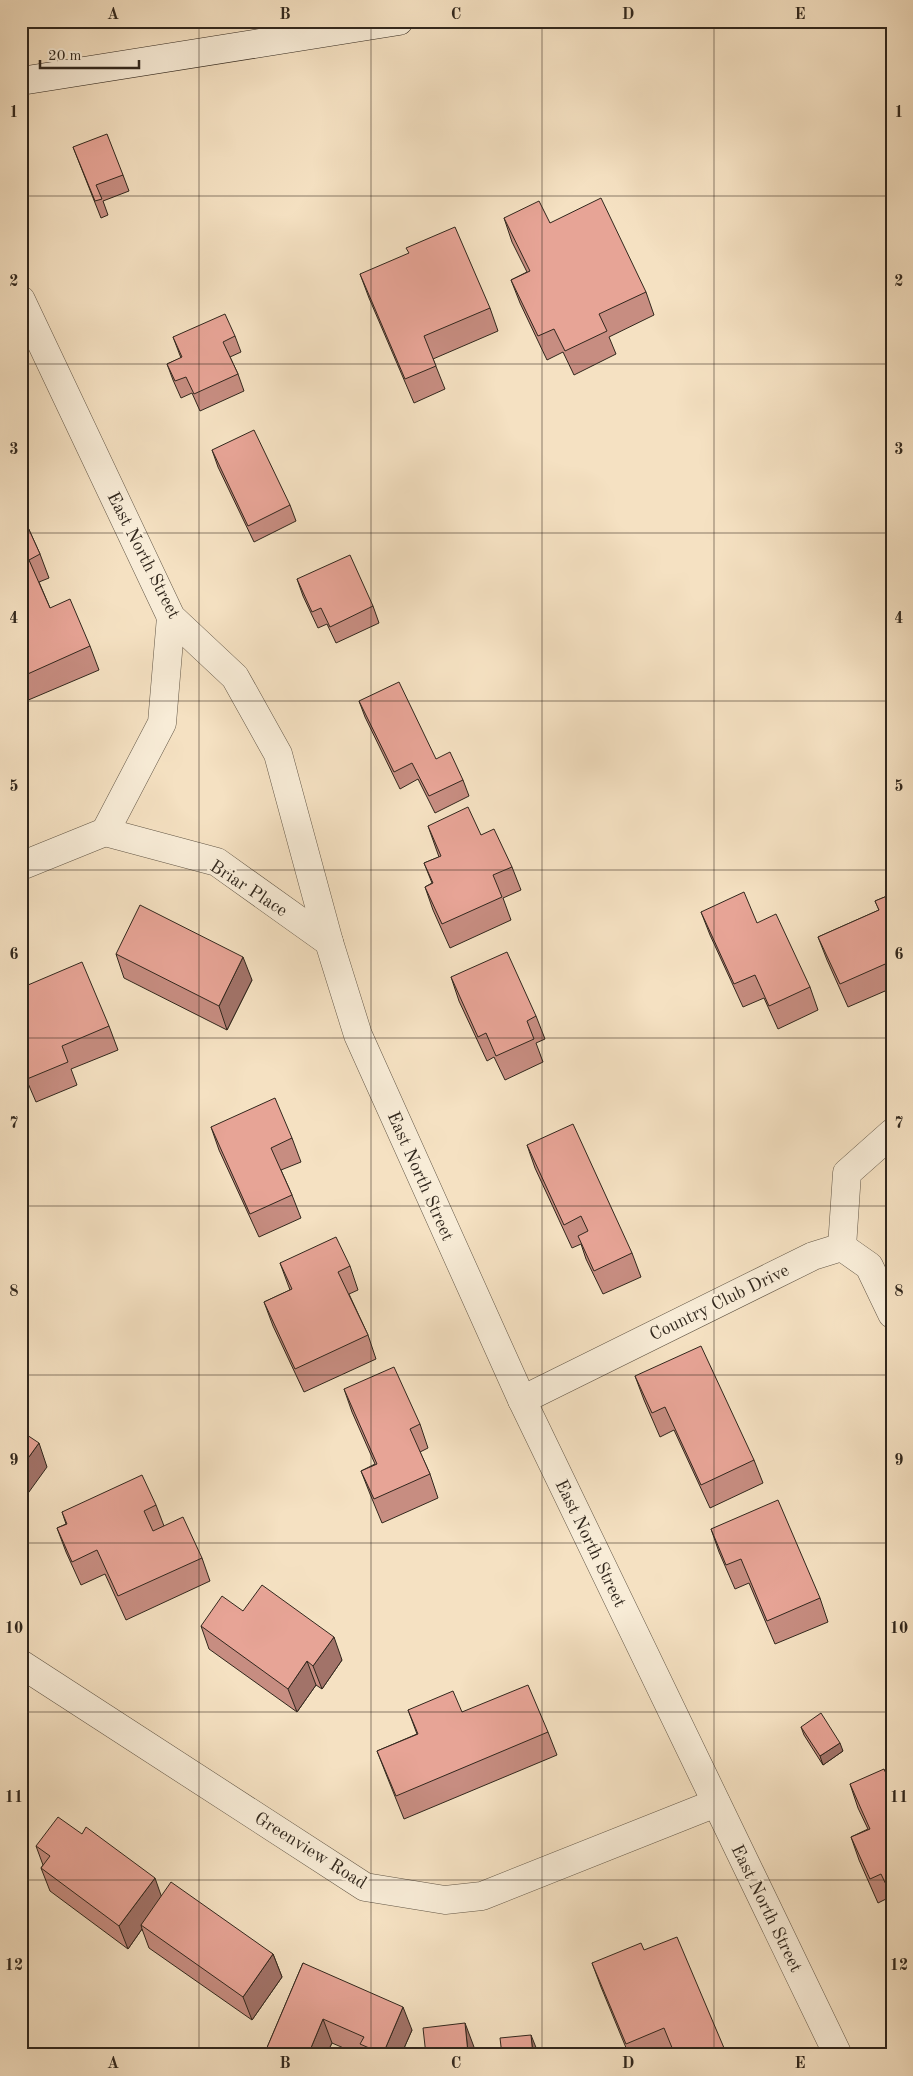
<svg xmlns="http://www.w3.org/2000/svg" width="913" height="2076" viewBox="0 0 913 2076" font-family="'Old Standard TT',serif">
<style>
.lines{fill:none;stroke-linecap:round;stroke-linejoin:round}
.street-casing{stroke:#625646;stroke-width:29}
.secondary-casing{stroke:#31271d;stroke-width:29}
.street{stroke:#f8ecd7;stroke-width:28}
.secondary{stroke:#f8ecd7;stroke-width:28}
.wall{fill:#c78d81;stroke:#31271d}
.shaded-wall{fill:#a27369;stroke:#31271d}
.building{fill:#e7a496;stroke:#31271d}
.grid{fill:none;stroke:#31271d;stroke-width:1;stroke-opacity:0.55}
.labels{text-anchor:middle;stroke-width:5;stroke-linejoin:round;paint-order:stroke}
.street-label{font-size:18px;fill:#31271d;stroke:#f8ecd7}
.neatline{fill:none;stroke:#31271d;stroke-width:2}
.grid-label{font-size:16px;text-anchor:middle;font-weight:bold;fill:#31271d}
</style>
<rect width="100%" height="100%" fill="#f5e1c2"/>
<filter id="stains"><feTurbulence type="fractalNoise" baseFrequency=".004" numOctaves="4"/><feColorMatrix values="0 0 0 0 .2 0 0 0 0 .09 0 0 0 0 .02 0 0 0 .5 -.17"/></filter>
<radialGradient id="worn" r=".72"><stop offset=".6" stop-color="#630" stop-opacity="0"/><stop offset="1" stop-color="#630" stop-opacity=".3"/></radialGradient>
<g class="lines">
<defs>
<g id="street">
<polyline points="21,300 171,617 235,677 278,754 329,942 358,1035 522,1400 838,2055"/>
<polyline points="105,832 217,862 329,942"/>
<polyline points="21,866 105,832 162,723 171,617"/>
<polyline points="842,1247 847,1173 892,1133"/>
<polyline points="522,1400 813,1256 842,1247 869,1266 892,1314"/>
<polyline points="21,1664 365,1887 445,1900 482,1896 716,1803"/>
</g>
<polyline id="secondary" points="21,81 399,21"/>
</defs>
<!-- street casing -->
<use href="#street" class="street-casing"/>
<!-- secondary casing -->
<use href="#secondary" class="secondary-casing"/>
<!-- street -->
<use href="#street" class="street"/>
<!-- secondary -->
<use href="#secondary" class="secondary"/>
</g>
<!-- wall -->
<g class="wall">
<polygon points="73,147 123,175 129,191 103,201 108,215 101,218"/>
<polygon points="504,218 550,223 646,292 654,315 609,337 616,354 574,375 563,352 547,360 520,303 511,280 527,272 512,242"/>
<polygon points="360,274 490,308 498,331 433,359 445,389 414,403 369,298"/>
<polygon points="235,336 241,352 230,357 238,374 244,391 200,411 192,393 181,398 173,380 167,364 181,358 173,337"/>
<polygon points="212,450 290,505 296,521 254,542 218,467"/>
<polygon points="21,512 40,554 49,578 39,582 50,608 90,646 99,670 26,701 21,690"/>
<polygon points="297,579 373,606 379,623 336,643 327,624 318,628 303,596"/>
<polygon points="359,701 463,780 469,796 435,813 418,779 400,789 365,717"/>
<polygon points="428,826 481,835 512,867 521,890 503,898 511,920 450,948 433,910 425,887 432,883 424,863 439,857"/>
<polygon points="892,894 892,988 848,1007 827,960 818,937 879,910 875,901"/>
<polygon points="701,912 757,923 810,987 818,1010 778,1029 764,998 743,1007 710,935"/>
<polygon points="116,954 252,980 227,1030 124,978"/>
<polygon points="21,969 28,985 109,1026 118,1050 71,1069 77,1085 36,1102 21,1067"/>
<polygon points="451,977 536,1016 545,1039 536,1043 543,1062 505,1080 494,1057 487,1061 459,1001"/>
<polygon points="211,1127 292,1138 301,1162 281,1170 292,1195 301,1218 259,1237 219,1150"/>
<polygon points="527,1145 632,1253 641,1277 603,1294 586,1259 581,1244 572,1248 535,1168"/>
<polygon points="280,1263 350,1266 358,1290 349,1294 368,1335 376,1359 304,1392 273,1326 264,1302 290,1290"/>
<polygon points="635,1376 754,1460 763,1483 710,1508 674,1430 660,1437 644,1400"/>
<polygon points="344,1389 420,1424 428,1448 420,1452 430,1474 438,1498 382,1523 370,1494 361,1471 375,1464 352,1412"/>
<polygon points="156,1505 164,1526 202,1558 210,1581 126,1620 105,1574 81,1585 66,1552 57,1528 66,1524 62,1512"/>
<polygon points="711,1529 820,1598 828,1622 775,1644 749,1583 735,1589 719,1552"/>
<polygon points="243,1611 342,1660 322,1689 316,1685 297,1712 209,1649 201,1626"/>
<polygon points="408,1710 462,1712 548,1732 557,1755 404,1819 386,1774 377,1751 417,1734"/>
<polygon points="801,1727 843,1751 823,1765 804,1735"/>
<polygon points="850,1784 892,1787 892,1901 890,1897 878,1903 859,1860 851,1837 868,1829 858,1808"/>
<polygon points="36,1846 161,1896 273,1954 282,1977 252,2020 149,1948 142,1929 128,1949 50,1891 41,1868 43,1865"/>
<polygon points="644,1950 727,2055 673,2055 672,2051 664,2055 629,2055 601,1987 592,1963"/>
<polygon points="303,1963 412,2030 401,2055 360,2055 332,2043 326,2055 268,2055 266,2050"/>
</g>
<!-- shaded-wall -->
<g class="shaded-wall">
<polygon points="243,957 252,980 227,1030 219,1006"/>
<polygon points="39,1443 47,1467 21,1503 21,1468"/>
<polygon points="334,1637 342,1660 322,1689 313,1666"/>
<polygon points="307,1661 316,1685 297,1712 288,1689"/>
<polygon points="840,1743 843,1751 823,1765 820,1756"/>
<polygon points="155,1878 163,1901 141,1925 142,1929 128,1949 119,1926"/>
<polygon points="273,1954 282,1977 252,2020 243,1997"/>
<polygon points="403,2007 412,2030 401,2055 383,2055 383,2054"/>
<polygon points="323,2019 332,2043 326,2055 308,2055"/>
<polygon points="465,2023 474,2047 474,2055 468,2053"/>
<polygon points="531,2035 539,2055 533,2055"/>
</g>
<!-- building -->
<g class="building">
<polygon points="107,134 123,175 96,185 102,199 95,201 73,147"/>
<polygon points="601,198 646,292 599,314 607,331 565,351 554,329 538,336 511,280 530,271 504,218 539,201 550,223"/>
<polygon points="455,227 490,308 424,336 436,366 405,379 360,274 409,253 406,248"/>
<polygon points="225,314 235,336 223,342 238,374 194,394 186,377 175,381 167,364 182,357 173,337"/>
<polygon points="254,430 290,505 248,526 212,450"/>
<polygon points="21,512 40,554 29,560 50,608 70,599 90,646 21,677"/>
<polygon points="350,555 373,606 330,627 321,608 312,612 297,579"/>
<polygon points="399,682 436,759 450,752 463,780 429,796 412,763 394,772 359,701"/>
<polygon points="468,807 481,835 494,829 512,867 493,875 502,897 442,924 425,887 433,883 424,863 441,856 428,826"/>
<polygon points="744,892 757,923 776,914 810,987 769,1006 755,975 734,984 701,912"/>
<polygon points="892,894 892,961 840,984 818,937 879,910 875,901"/>
<polygon points="140,905 243,957 219,1006 116,954"/>
<polygon points="507,952 536,1016 527,1021 534,1039 496,1056 486,1033 478,1037 451,977"/>
<polygon points="82,962 109,1026 62,1046 68,1062 27,1079 21,1064 21,969 28,985"/>
<polygon points="275,1098 292,1138 271,1148 292,1195 250,1214 211,1127"/>
<polygon points="573,1124 632,1253 594,1271 578,1236 588,1231 581,1216 564,1225 527,1145"/>
<polygon points="336,1237 350,1266 338,1272 368,1335 295,1369 264,1302 292,1289 280,1263"/>
<polygon points="701,1346 754,1460 701,1485 665,1407 652,1413 635,1376"/>
<polygon points="394,1367 420,1424 410,1429 430,1474 374,1499 361,1471 377,1464 344,1389"/>
<polygon points="21,1431 39,1443 21,1468"/>
<polygon points="142,1475 156,1505 144,1511 153,1531 183,1517 202,1558 118,1596 97,1550 72,1562 57,1528 67,1524 62,1512"/>
<polygon points="778,1500 820,1598 767,1621 741,1559 726,1565 711,1529"/>
<polygon points="262,1585 334,1637 313,1666 307,1661 288,1689 201,1626 222,1596 243,1611"/>
<polygon points="528,1685 548,1732 396,1796 377,1751 418,1734 408,1710 453,1691 462,1712"/>
<polygon points="821,1713 840,1743 820,1756 801,1727"/>
<polygon points="884,1769 892,1787 892,1897 881,1874 870,1879 851,1837 870,1829 850,1784"/>
<polygon points="58,1817 82,1834 86,1827 155,1878 119,1926 41,1868 50,1856 36,1846"/>
<polygon points="171,1882 273,1954 243,1997 141,1925"/>
<polygon points="677,1937 727,2055 675,2055 664,2028 626,2044 592,1963 641,1943 644,1950"/>
<polygon points="303,1963 403,2007 383,2054 360,2044 364,2037 323,2019 308,2055 278,2055 266,2050"/>
<polygon points="465,2023 468,2053 486,2051 486,2055 426,2055 423,2028"/>
<polygon points="531,2035 533,2055 502,2055 500,2038"/>
</g>
<!-- grid -->
<path class="grid" d="M199,21V2055M371,21V2055M542,21V2055M714,21V2055M21,196H892M21,364H892M21,533H892M21,701H892M21,870H892M21,1038H892M21,1206H892M21,1375H892M21,1543H892M21,1712H892M21,1880H892"/>
<g class="labels">
<!-- street labels -->
<g class="street-label">
<text transform="translate(144 555) rotate(63)" y="6">East North Street</text>
<text transform="translate(249 888) rotate(33)" y="6">Briar Place</text>
<text transform="translate(421 1176) rotate(66)" y="6">East North Street</text>
<text transform="translate(719 1302) rotate(-26)" y="6">Country Club Drive</text>
<text transform="translate(591 1543) rotate(64)" y="6">East North Street</text>
<text transform="translate(311 1850) rotate(32)" y="6">Greenview Road</text>
<text transform="translate(767 1908) rotate(64)" y="6">East North Street</text>
</g>
</g>
<!-- margin -->
<rect width="913" height="2076" fill="none" stroke="#f5e1c2" stroke-width="55"/>
<!-- scale -->
<path d="M40 60v8h99v-8" fill="none" stroke="#31271d" stroke-width="2.5"/>
<text x="48" y="60" font-size="15" fill="#31271d" stroke="#f8ecd7" stroke-width="4" paint-order="stroke">20 m</text>
<rect x="28" y="28" width="858" height="2020" class="neatline"/>
<g class="grid-label">
<text x="113" y="19">A</text>
<text x="285" y="19">B</text>
<text x="456" y="19">C</text>
<text x="628" y="19">D</text>
<text x="800" y="19">E</text>
<text x="14" y="117">1</text>
<text x="899" y="117">1</text>
<text x="14" y="286">2</text>
<text x="899" y="286">2</text>
<text x="14" y="454">3</text>
<text x="899" y="454">3</text>
<text x="14" y="623">4</text>
<text x="899" y="623">4</text>
<text x="14" y="791">5</text>
<text x="899" y="791">5</text>
<text x="14" y="959">6</text>
<text x="899" y="959">6</text>
<text x="14" y="1128">7</text>
<text x="899" y="1128">7</text>
<text x="14" y="1296">8</text>
<text x="899" y="1296">8</text>
<text x="14" y="1465">9</text>
<text x="899" y="1465">9</text>
<text x="14" y="1633">10</text>
<text x="899" y="1633">10</text>
<text x="14" y="1802">11</text>
<text x="899" y="1802">11</text>
<text x="14" y="1970">12</text>
<text x="899" y="1970">12</text>
<text x="113" y="2068">A</text>
<text x="285" y="2068">B</text>
<text x="456" y="2068">C</text>
<text x="628" y="2068">D</text>
<text x="800" y="2068">E</text>
</g>
<rect width="100%" height="100%" filter="url(#stains)"/>
<rect width="100%" height="100%" fill="url(#worn)"/>
</svg>
